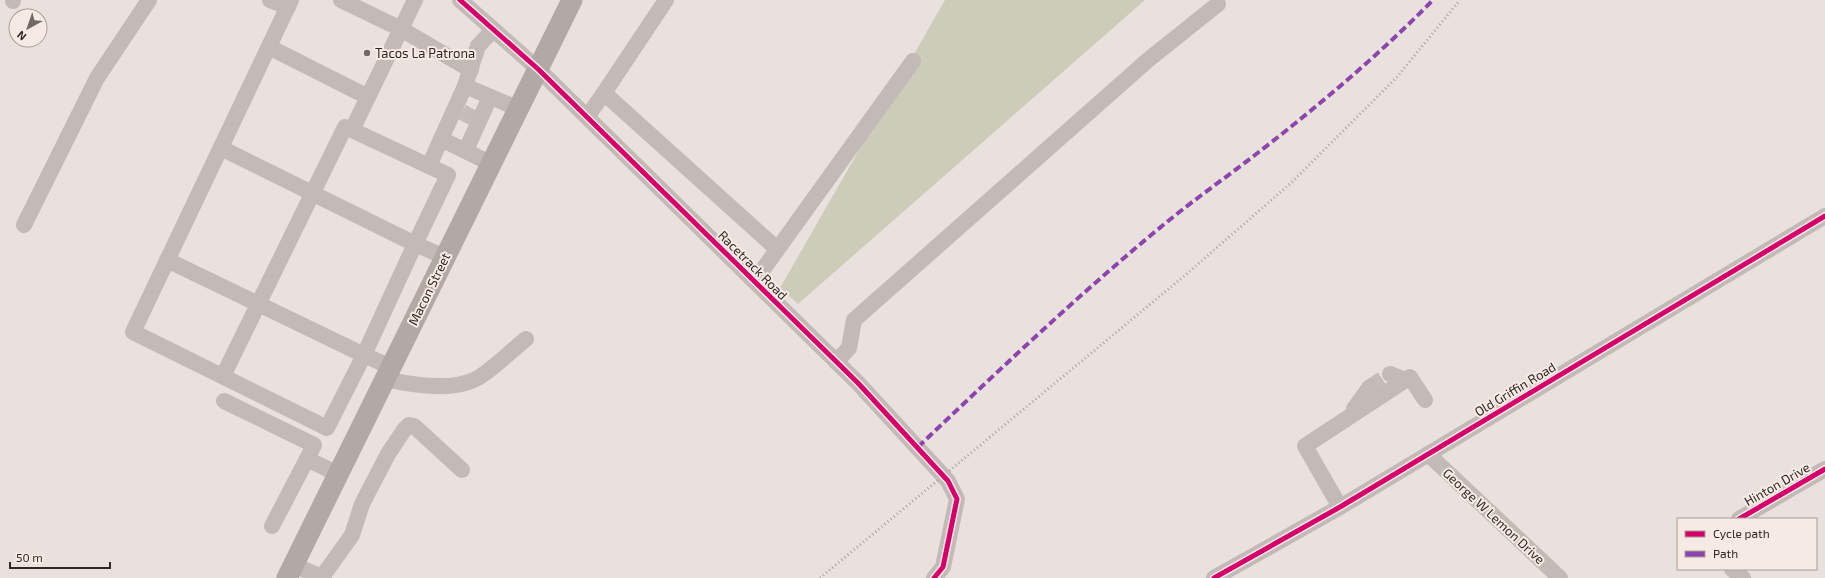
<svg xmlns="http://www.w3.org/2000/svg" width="1825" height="578" viewBox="0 0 1825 578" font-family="'Exo 2',sans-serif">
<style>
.green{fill:#ccccb8}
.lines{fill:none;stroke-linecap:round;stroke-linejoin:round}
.minor-tunnel{stroke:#c4bcb8;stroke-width:16;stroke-dasharray:16 8;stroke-linecap:butt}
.minor{stroke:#c1bab7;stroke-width:16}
.major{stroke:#b0a9a6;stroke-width:21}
.rail{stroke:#a9a3a1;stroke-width:3;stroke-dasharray:1 3;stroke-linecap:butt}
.quiet{stroke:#8e44ad;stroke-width:4;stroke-dasharray:8 4;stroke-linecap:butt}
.cycleway-casing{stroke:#f6ebe4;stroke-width:8}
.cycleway{stroke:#d6006c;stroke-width:5}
.poi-dot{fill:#716966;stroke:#f6ebe4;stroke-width:1.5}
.labels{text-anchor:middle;stroke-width:4;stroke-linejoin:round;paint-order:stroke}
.poi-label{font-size:13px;fill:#312826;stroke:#f6ebe4;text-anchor:start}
.street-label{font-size:13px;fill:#312826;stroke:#f6ebe4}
</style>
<rect width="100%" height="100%" fill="#e9e1dd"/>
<!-- green -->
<polygon class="green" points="945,0 1145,0 798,304 780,288"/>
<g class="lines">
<!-- minor-tunnel -->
<g class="minor-tunnel">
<polyline points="462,112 475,119"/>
<polyline points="1369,388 1390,374"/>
</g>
<!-- minor -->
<g class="minor">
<polyline points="270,0 288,7"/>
<polyline points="291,0 133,332 327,428 364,355 391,367"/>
<polyline points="341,0 401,29 471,70"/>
<polyline points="415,0 352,130 448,175 415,244 445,257"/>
<polyline points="460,0 538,69 858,383 948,481 957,499 943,567 934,578"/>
<polyline points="666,0 604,93 777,249"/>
<polyline points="13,1 13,0"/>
<polyline points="269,47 368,97"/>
<polyline points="465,86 519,109"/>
<polyline points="587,117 604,93"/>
<polyline points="466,150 490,97"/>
<polyline points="492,164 441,139 465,86 478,46 493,30"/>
<polyline points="429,166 441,139"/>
<polyline points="24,225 97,78 149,0"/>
<polyline points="167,260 364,355 415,244 221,148"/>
<polyline points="753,280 764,268 913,61"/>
<polyline points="836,362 849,348 854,320 1148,60 1218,4"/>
<polyline points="1390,374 1405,380"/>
<polyline points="223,376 345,127 352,130"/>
<path d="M385,379C412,385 456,393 481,376C497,365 511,351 526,339"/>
<polyline points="224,401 314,445 307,459"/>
<polyline points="1354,409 1369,388"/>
<polyline points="1428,454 1560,578"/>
<polyline points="1340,507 1305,446 1410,377 1425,400"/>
<polyline points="1739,519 1825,469"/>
<polyline points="272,526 307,459 338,474"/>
<polyline points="293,565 324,578"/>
<polyline points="1732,569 1743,578"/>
<polyline points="322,577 352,535 362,504 388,454 404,430 409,425 414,426 462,470"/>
<polyline points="1214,578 1340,507 1825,216"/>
</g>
<!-- major -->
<polyline class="major" points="287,578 572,0"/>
<!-- rail -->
<polyline class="rail" points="820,578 1183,277 1291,183 1397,77 1460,0"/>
<!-- quiet -->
<path class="quiet" d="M918,447C997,372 1077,296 1162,226C1192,201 1224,179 1255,155C1317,107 1378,56 1433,0"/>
<defs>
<g id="cycleway">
<polyline points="460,0 538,69 858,383 948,481 957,499 943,567 934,578"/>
<polyline points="1739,519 1825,469"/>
<polyline points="1214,578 1340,507 1825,216"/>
</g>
</defs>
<!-- cycleway casing -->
<use href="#cycleway" class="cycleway-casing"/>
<!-- cycleway -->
<use href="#cycleway" class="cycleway"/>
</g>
<!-- markers -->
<circle class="poi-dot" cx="367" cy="53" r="4"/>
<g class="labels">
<!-- poi labels -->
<g class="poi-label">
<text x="375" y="58">Tacos La Patrona</text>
</g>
<!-- street labels -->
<g class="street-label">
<text transform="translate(753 265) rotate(45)" y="5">Racetrack Road</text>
<text transform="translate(429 289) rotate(-64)" y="5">Macon Street</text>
<text transform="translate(1515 389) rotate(-31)" y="5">Old Griffin Road</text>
<text transform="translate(1777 484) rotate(-30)" y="5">Hinton Drive</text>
<text transform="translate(1494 516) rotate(43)" y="5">George W Lemon Drive</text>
</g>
</g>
<!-- legend -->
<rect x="1677" y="518" width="140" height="52" fill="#f6ebe4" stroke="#a79d98"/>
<rect x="1685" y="531" width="20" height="6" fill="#d6006c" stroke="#a79d98"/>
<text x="1713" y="538" font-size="12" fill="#312826">Cycle path</text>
<rect x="1685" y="551" width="20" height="6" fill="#8e44ad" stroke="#a79d98"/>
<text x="1713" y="558" font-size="12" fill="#312826">Path</text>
<!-- north arrow -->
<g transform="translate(28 28) rotate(220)"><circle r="19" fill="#f6ebe4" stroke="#a79d98"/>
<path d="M0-3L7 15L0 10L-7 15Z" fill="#716966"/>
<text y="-6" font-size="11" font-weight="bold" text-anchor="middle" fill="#312826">N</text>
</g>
<!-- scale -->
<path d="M10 562v6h100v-6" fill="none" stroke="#312826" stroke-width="2"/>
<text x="16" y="562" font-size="12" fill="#312826" stroke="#f6ebe4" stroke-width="3" paint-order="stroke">50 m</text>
</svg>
